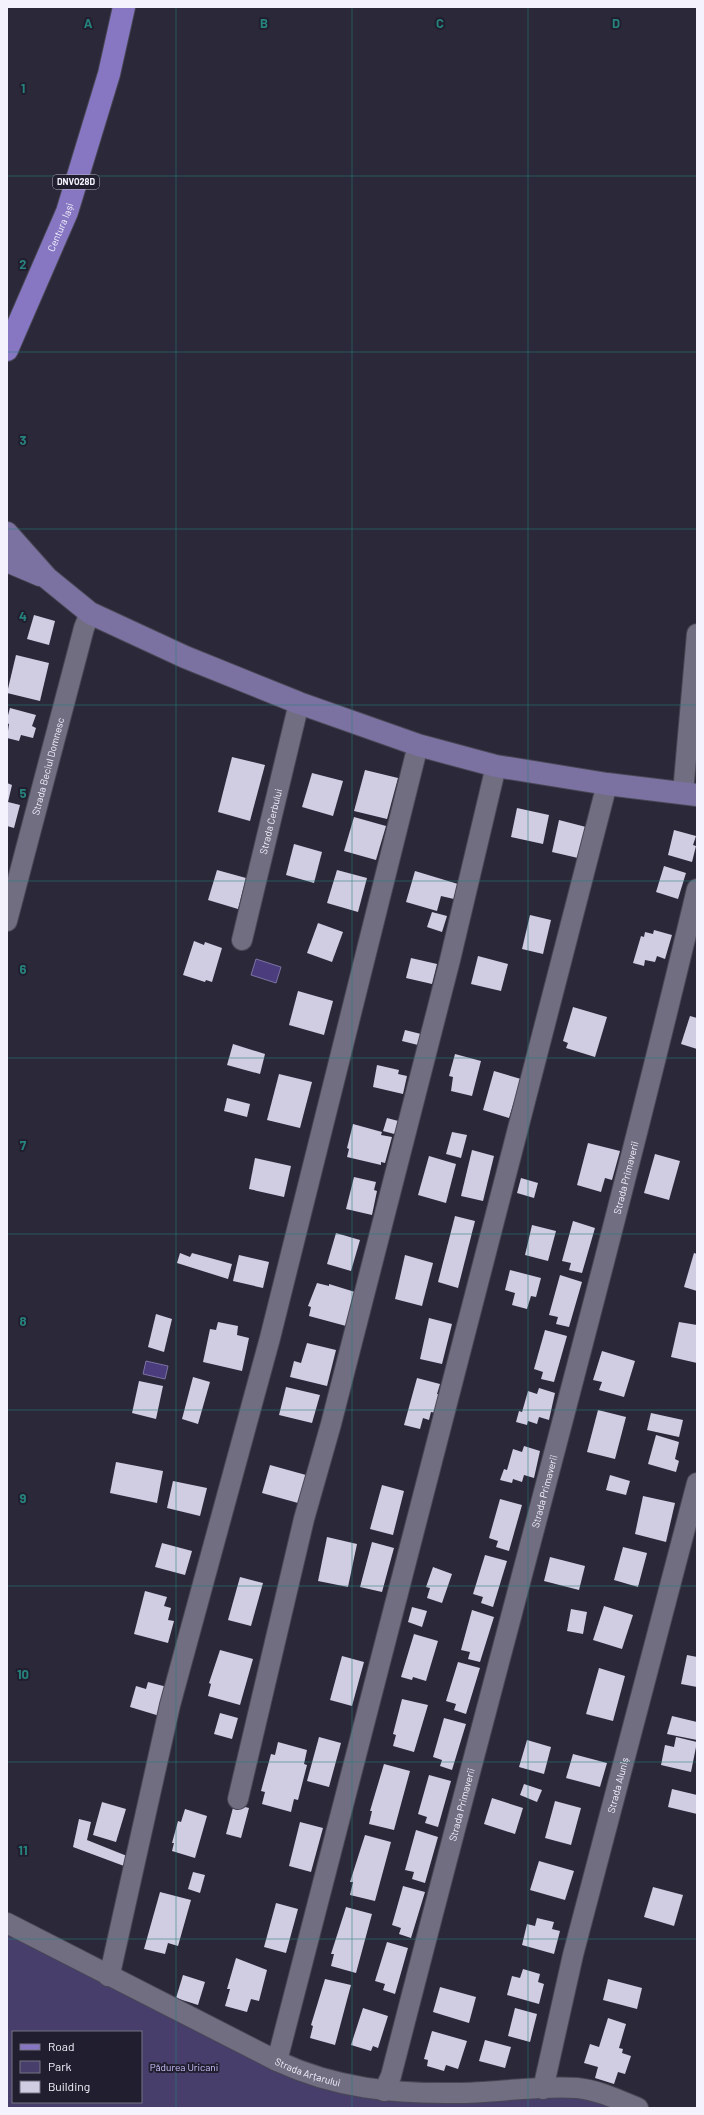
<svg xmlns="http://www.w3.org/2000/svg" width="704" height="2115" viewBox="0 0 704 2115" font-family="Barlow,sans-serif">
<style>
.green{fill:#473e6b;fill-rule:evenodd}
.water{fill:#4b3c7e;stroke:#7d73a4}
.building{fill:#d0cde3}
.lines{fill:none;stroke-linecap:round;stroke-linejoin:round}
.minor-casing{stroke:#494755;stroke-width:22}
.secondary-casing{stroke:#494755;stroke-width:24}
.primary-casing{stroke:#494755;stroke-width:24}
.minor{stroke:#716e82;stroke-width:20}
.secondary{stroke:#7c72a2;stroke-width:22}
.primary{stroke:#8777c3;stroke-width:22}
.grid{fill:none;stroke:#26827c;stroke-width:1;stroke-opacity:0.55}
.labels{text-anchor:middle;stroke-width:4;stroke-linejoin:round;paint-order:stroke}
.shield{fill:#211e2f;stroke:#b4b2bf;stroke-width:1}
.shield-label{font-size:9px;font-weight:bold;fill:#f3f2fd}
.street-label{font-size:10px;fill:#f3f2fd;stroke:#211e2f}
.park-label{font-size:10px;fill:#ccc3fe;stroke:#211e2f}
.grid-label{font-size:13px;text-anchor:middle;font-weight:bold;fill:#26827c;stroke:#211e2f;stroke-width:4;stroke-linejoin:round;paint-order:stroke}
</style>
<rect width="100%" height="100%" fill="#2b2839"/>
<!-- green -->
<path class="green" d="M7,1932L317,2087L413,2098L595,2097L616,2108H7ZM13,2032H141V2102H13Z"/>
<!-- water -->
<g class="water">
<polygon points="256,959 281,967 276,983 251,975"/>
<polygon points="146,1361 168,1366 165,1379 143,1374"/>
</g>
<!-- building -->
<g class="building">
<polygon points="34,615 55,621 49,645 27,639"/>
<polygon points="16,655 49,663 40,701 7,693"/>
<polygon points="10,708 36,715 32,726 36,728 33,738 21,735 19,741 7,738 9,724 7,723 7,719"/>
<polygon points="232,757 265,765 250,821 218,812"/>
<polygon points="365,770 398,778 387,819 354,811"/>
<polygon points="312,773 343,781 333,816 302,807"/>
<polygon points="7,783 12,785 8,802 20,805 14,828 7,826"/>
<polygon points="517,808 549,815 543,844 511,837"/>
<polygon points="354,817 386,826 376,860 344,851"/>
<polygon points="559,820 586,827 578,858 552,852"/>
<polygon points="674,830 696,836 693,845 696,846 692,862 668,855"/>
<polygon points="294,844 322,852 314,883 286,875"/>
<polygon points="664,866 686,873 678,899 656,892"/>
<polygon points="217,870 246,878 238,909 208,900"/>
<polygon points="337,870 367,878 358,912 327,903"/>
<polygon points="415,871 458,884 454,899 441,896 437,911 406,902"/>
<polygon points="432,912 447,916 442,932 427,927"/>
<polygon points="530,915 551,920 543,954 522,949"/>
<polygon points="318,923 343,932 332,962 307,953"/>
<polygon points="654,930 672,935 665,959 657,956 655,962 645,960 644,966 633,963 641,936 644,937 645,932 653,934"/>
<polygon points="194,941 204,945 205,942 222,948 212,982 206,980 205,982 183,975"/>
<polygon points="478,956 508,964 501,991 471,984"/>
<polygon points="411,958 437,964 432,984 406,978"/>
<polygon points="298,991 333,1001 324,1035 289,1025"/>
<polygon points="573,1007 607,1017 595,1057 566,1048 568,1043 563,1041"/>
<polygon points="690,1016 697,1018 697,1049 681,1044"/>
<polygon points="405,1030 421,1034 418,1045 402,1041"/>
<polygon points="233,1044 265,1054 260,1074 227,1065"/>
<polygon points="455,1054 481,1061 472,1096 451,1091 453,1077 449,1076"/>
<polygon points="377,1065 399,1070 398,1074 407,1076 403,1094 373,1087"/>
<polygon points="494,1071 521,1079 509,1118 483,1110"/>
<polygon points="279,1074 312,1082 300,1128 267,1120"/>
<polygon points="227,1098 250,1104 247,1117 224,1111"/>
<polygon points="387,1118 402,1122 398,1135 383,1131"/>
<polygon points="353,1124 382,1132 381,1135 392,1137 385,1163 381,1162 381,1165 347,1157 349,1149 347,1148"/>
<polygon points="452,1132 467,1135 461,1158 446,1154"/>
<polygon points="588,1143 620,1151 612,1180 605,1178 601,1192 577,1185"/>
<polygon points="472,1150 494,1156 483,1201 461,1196"/>
<polygon points="655,1154 680,1161 669,1200 644,1193"/>
<polygon points="429,1156 456,1164 446,1203 418,1195"/>
<polygon points="255,1158 291,1166 284,1197 249,1189"/>
<polygon points="354,1177 376,1182 374,1190 377,1191 372,1215 346,1209"/>
<polygon points="521,1178 538,1183 534,1198 517,1193"/>
<polygon points="455,1216 475,1221 458,1288 438,1282"/>
<polygon points="573,1221 595,1228 582,1273 569,1270 571,1263 562,1261"/>
<polygon points="532,1225 556,1231 548,1261 525,1255"/>
<polygon points="336,1233 360,1240 351,1271 327,1264"/>
<polygon points="180,1253 190,1257 192,1253 232,1264 228,1279 177,1263"/>
<polygon points="694,1253 697,1254 697,1291 684,1287"/>
<polygon points="239,1255 269,1262 263,1288 233,1281"/>
<polygon points="405,1255 433,1263 422,1306 395,1299"/>
<polygon points="510,1270 541,1278 536,1297 531,1296 527,1309 512,1305 515,1293 505,1290"/>
<polygon points="560,1275 582,1282 569,1327 556,1324 558,1317 549,1315"/>
<polygon points="317,1283 329,1286 329,1284 355,1292 346,1326 309,1316 311,1307 308,1306"/>
<polygon points="156,1314 172,1319 164,1352 148,1347"/>
<polygon points="429,1318 452,1324 442,1364 420,1359"/>
<polygon points="218,1322 238,1326 237,1335 249,1338 242,1371 203,1362 210,1329 216,1330"/>
<polygon points="679,1322 697,1325 697,1363 671,1357"/>
<polygon points="545,1330 567,1336 554,1382 541,1379 543,1372 534,1369"/>
<polygon points="307,1343 336,1350 327,1386 290,1377 294,1361 301,1363"/>
<polygon points="602,1351 635,1361 624,1397 599,1390 602,1382 593,1380"/>
<polygon points="193,1377 210,1382 198,1424 182,1419"/>
<polygon points="417,1378 440,1384 437,1394 441,1395 436,1413 431,1412 429,1420 423,1418 420,1429 404,1425"/>
<polygon points="139,1381 163,1386 156,1419 132,1413"/>
<polygon points="286,1387 320,1395 312,1423 279,1415"/>
<polygon points="539,1388 555,1393 549,1420 539,1417 537,1424 528,1421 527,1425 516,1422 519,1411 522,1412 528,1391 537,1394"/>
<polygon points="598,1410 626,1417 615,1459 587,1452"/>
<polygon points="651,1413 683,1420 679,1437 647,1430"/>
<polygon points="656,1435 679,1442 675,1459 679,1461 676,1472 648,1464"/>
<polygon points="524,1446 540,1451 534,1478 524,1475 522,1482 513,1479 512,1483 500,1480 504,1469 507,1470 513,1449 522,1452"/>
<polygon points="116,1462 163,1471 157,1503 110,1493"/>
<polygon points="270,1465 306,1475 298,1503 262,1493"/>
<polygon points="610,1475 630,1481 626,1495 606,1490"/>
<polygon points="173,1481 207,1488 200,1516 167,1508"/>
<polygon points="382,1485 404,1491 393,1535 370,1529"/>
<polygon points="643,1496 675,1503 666,1542 635,1534"/>
<polygon points="500,1499 522,1505 509,1551 496,1547 498,1541 489,1538"/>
<polygon points="327,1537 357,1544 348,1587 318,1581"/>
<polygon points="372,1542 394,1548 382,1592 360,1587"/>
<polygon points="162,1543 192,1551 185,1575 155,1567"/>
<polygon points="623,1547 647,1553 638,1587 614,1580"/>
<polygon points="485,1555 507,1561 493,1607 481,1603 483,1597 473,1594"/>
<polygon points="550,1557 585,1566 579,1590 544,1581"/>
<polygon points="433,1567 452,1574 442,1603 427,1598 430,1588 426,1587"/>
<polygon points="240,1577 263,1583 251,1626 228,1620"/>
<polygon points="145,1591 167,1597 164,1606 171,1608 168,1620 174,1621 168,1643 134,1634"/>
<polygon points="604,1606 633,1615 622,1649 593,1640"/>
<polygon points="412,1607 427,1611 422,1627 408,1622"/>
<polygon points="571,1609 587,1612 583,1634 567,1631"/>
<polygon points="472,1610 494,1617 480,1662 468,1659 470,1652 461,1650"/>
<polygon points="414,1634 438,1641 426,1681 413,1677 412,1680 401,1677"/>
<polygon points="220,1650 253,1659 240,1705 208,1696 211,1684 209,1683"/>
<polygon points="687,1655 697,1657 697,1687 681,1684"/>
<polygon points="342,1656 364,1662 352,1706 330,1700"/>
<polygon points="458,1662 480,1668 466,1714 454,1710 456,1704 446,1701"/>
<polygon points="599,1668 625,1676 613,1721 586,1714"/>
<polygon points="148,1682 171,1688 163,1717 130,1707 136,1686 146,1689"/>
<polygon points="402,1699 428,1705 414,1752 393,1746 396,1735 393,1734"/>
<polygon points="220,1713 238,1718 232,1739 214,1734"/>
<polygon points="672,1716 697,1722 697,1740 667,1734"/>
<polygon points="444,1718 466,1724 452,1770 440,1766 442,1760 433,1757"/>
<polygon points="319,1737 341,1743 329,1787 307,1781"/>
<polygon points="676,1737 697,1742 691,1772 661,1765 665,1745 674,1747"/>
<polygon points="527,1740 551,1747 544,1774 519,1767"/>
<polygon points="278,1742 307,1750 304,1764 307,1765 298,1800 294,1799 291,1812 262,1804 265,1792 261,1791 271,1754 275,1755"/>
<polygon points="573,1754 607,1763 600,1787 566,1778"/>
<polygon points="384,1764 410,1771 394,1830 369,1824 372,1811 370,1811"/>
<polygon points="429,1775 451,1781 438,1827 425,1823 427,1817 418,1814"/>
<polygon points="524,1784 542,1790 537,1802 520,1795"/>
<polygon points="672,1789 697,1795 697,1814 668,1807"/>
<polygon points="492,1798 523,1808 515,1834 484,1824"/>
<polygon points="555,1801 581,1808 571,1845 545,1838"/>
<polygon points="102,1802 126,1809 116,1842 93,1835"/>
<polygon points="234,1804 249,1808 241,1838 226,1834"/>
<polygon points="185,1809 207,1816 195,1858 172,1851 174,1843 172,1843 178,1821 181,1822"/>
<polygon points="79,1819 91,1822 87,1840 127,1856 124,1866 73,1847"/>
<polygon points="300,1822 323,1828 311,1872 289,1866"/>
<polygon points="416,1830 438,1837 425,1883 412,1879 414,1872 405,1870"/>
<polygon points="365,1835 391,1842 375,1901 350,1895 353,1882 350,1882"/>
<polygon points="539,1861 574,1871 565,1900 530,1890"/>
<polygon points="193,1872 205,1875 200,1893 188,1889"/>
<polygon points="403,1886 425,1892 411,1938 399,1934 401,1928 392,1925"/>
<polygon points="653,1887 683,1895 674,1926 644,1917"/>
<polygon points="160,1892 191,1900 178,1946 168,1943 165,1954 144,1949"/>
<polygon points="276,1903 298,1909 286,1953 264,1947"/>
<polygon points="346,1907 372,1914 356,1973 331,1966 334,1954 331,1954"/>
<polygon points="537,1918 554,1922 552,1929 560,1931 554,1954 522,1945 527,1924 535,1926"/>
<polygon points="387,1942 408,1948 395,1994 383,1990 385,1984 375,1981"/>
<polygon points="236,1958 267,1970 259,2001 251,1999 247,2012 225,2006 230,1989 227,1989"/>
<polygon points="523,1969 540,1974 538,1982 544,1984 539,2004 507,1995 512,1976 520,1978"/>
<polygon points="183,1975 205,1982 198,2005 176,1998"/>
<polygon points="325,1979 351,1985 335,2045 310,2038 313,2026 311,2025"/>
<polygon points="608,1979 642,1988 637,2009 603,2000"/>
<polygon points="440,1987 476,1997 469,2023 433,2012"/>
<polygon points="363,2008 388,2016 378,2048 373,2046 371,2051 351,2045"/>
<polygon points="515,2008 537,2014 530,2042 508,2036"/>
<polygon points="608,2018 626,2024 619,2048 623,2049 622,2053 631,2056 625,2074 618,2072 614,2084 595,2078 598,2067 584,2063 590,2044 599,2047"/>
<polygon points="432,2031 467,2041 458,2069 446,2065 444,2071 427,2066 428,2060 424,2059"/>
<polygon points="485,2040 511,2047 505,2068 479,2061"/>
</g>
<g class="lines">
<defs>
<g id="minor">
<polyline points="683,793 697,634"/>
<path id="s1" d="M7,921L84,628L90,613"/>
<path id="s2" d="M242,940L299,703"/>
<polyline points="238,1799 304,1519 331,1424 450,960 496,766"/>
<path id="s3" d="M7,1923L277,2061C335,2088 393,2094 456,2093C496,2093 537,2085 577,2088C598,2090 619,2100 638,2108"/>
<polyline points="108,1976 111,1969 170,1705 270,1338 418,745"/>
<polyline points="277,2061 607,784"/>
<path id="s4" d="M543,2089L573,1955L697,1483"/>
<path id="s5" d="M384,2091L391,2076C492,1680 602,1287 697,889"/>
</g>
<g id="secondary">
<polyline points="7,533 47,578 90,613 185,657 299,703 418,745 496,766 607,784 697,795"/>
<polyline points="7,561 40,575"/>
</g>
<g id="primary">
<path id="s6" d="M7,350L67,212L109,74L124,7"/>
</g>
</defs>
<!-- minor casing -->
<use href="#minor" class="minor-casing"/>
<!-- secondary casing -->
<use href="#secondary" class="secondary-casing"/>
<!-- primary casing -->
<use href="#primary" class="primary-casing"/>
<!-- minor -->
<use href="#minor" class="minor"/>
<!-- secondary -->
<use href="#secondary" class="secondary"/>
<!-- primary -->
<use href="#primary" class="primary"/>
</g>
<!-- grid -->
<path class="grid" d="M176,7V2108M352,7V2108M528,7V2108M7,176H697M7,352H697M7,529H697M7,705H697M7,881H697M7,1058H697M7,1234H697M7,1410H697M7,1586H697M7,1762H697M7,1939H697"/>
<g class="labels">
<!-- shield labels -->
<rect class="shield" x="53" y="175" width="46" height="14" rx="3"/>
<g class="shield-label">
<text x="76" y="185">DNVO28D</text>
</g>
<!-- street labels -->
<g class="street-label">
<text dy="4" stroke="none"><textPath href="#s6" startOffset="134">Centura Iași</textPath></text>
<text dy="4" stroke="none"><textPath href="#s1" startOffset="160">Strada Beciul Domnesc</textPath></text>
<text dy="4" stroke="none"><textPath href="#s2" startOffset="122">Strada Cerbului</textPath></text>
<text dy="4" stroke="none"><textPath href="#s5" startOffset="945">Strada Primaverii</textPath></text>
<text dy="4" stroke="none"><textPath href="#s5" startOffset="621">Strada Primaverii</textPath></text>
<text dy="4" stroke="none"><textPath href="#s4" startOffset="313">Strada Aluniș</textPath></text>
<text dy="4" stroke="none"><textPath href="#s5" startOffset="297">Strada Primaverii</textPath></text>
<text dy="4" stroke="none"><textPath href="#s3" startOffset="336">Strada Arțarului</textPath></text>
</g>
<!-- park labels -->
<g class="park-label">
<text x="184" y="2071">Pădurea Uricani</text>
</g>
</g>
<g class="grid-label">
<text x="88" y="28">A</text>
<text x="264" y="28">B</text>
<text x="440" y="28">C</text>
<text x="616" y="28">D</text>
<text x="23" y="93">1</text>
<text x="23" y="269">2</text>
<text x="23" y="445">3</text>
<text x="23" y="621">4</text>
<text x="23" y="798">5</text>
<text x="23" y="974">6</text>
<text x="23" y="1150">7</text>
<text x="23" y="1326">8</text>
<text x="23" y="1503">9</text>
<text x="23" y="1679">10</text>
<text x="23" y="1855">11</text>
</g>
<!-- border -->
<rect width="704" height="2115" fill="none" stroke="#f3f2fd" stroke-width="16"/>
<!-- legend -->
<rect x="12" y="2031" width="130" height="72" fill="#211e2f" stroke="#757381"/>
<rect x="20" y="2044" width="20" height="6" fill="#8777c3" stroke="#757381"/>
<text x="48" y="2051" font-size="12" fill="#f3f2fd">Road</text>
<rect x="20" y="2061" width="20" height="12" fill="#473e6b" stroke="#757381"/>
<text x="48" y="2071" font-size="12" fill="#f3f2fd">Park</text>
<rect x="20" y="2081" width="20" height="12" fill="#d0cde3" stroke="#757381"/>
<text x="48" y="2091" font-size="12" fill="#f3f2fd">Building</text>
</svg>
